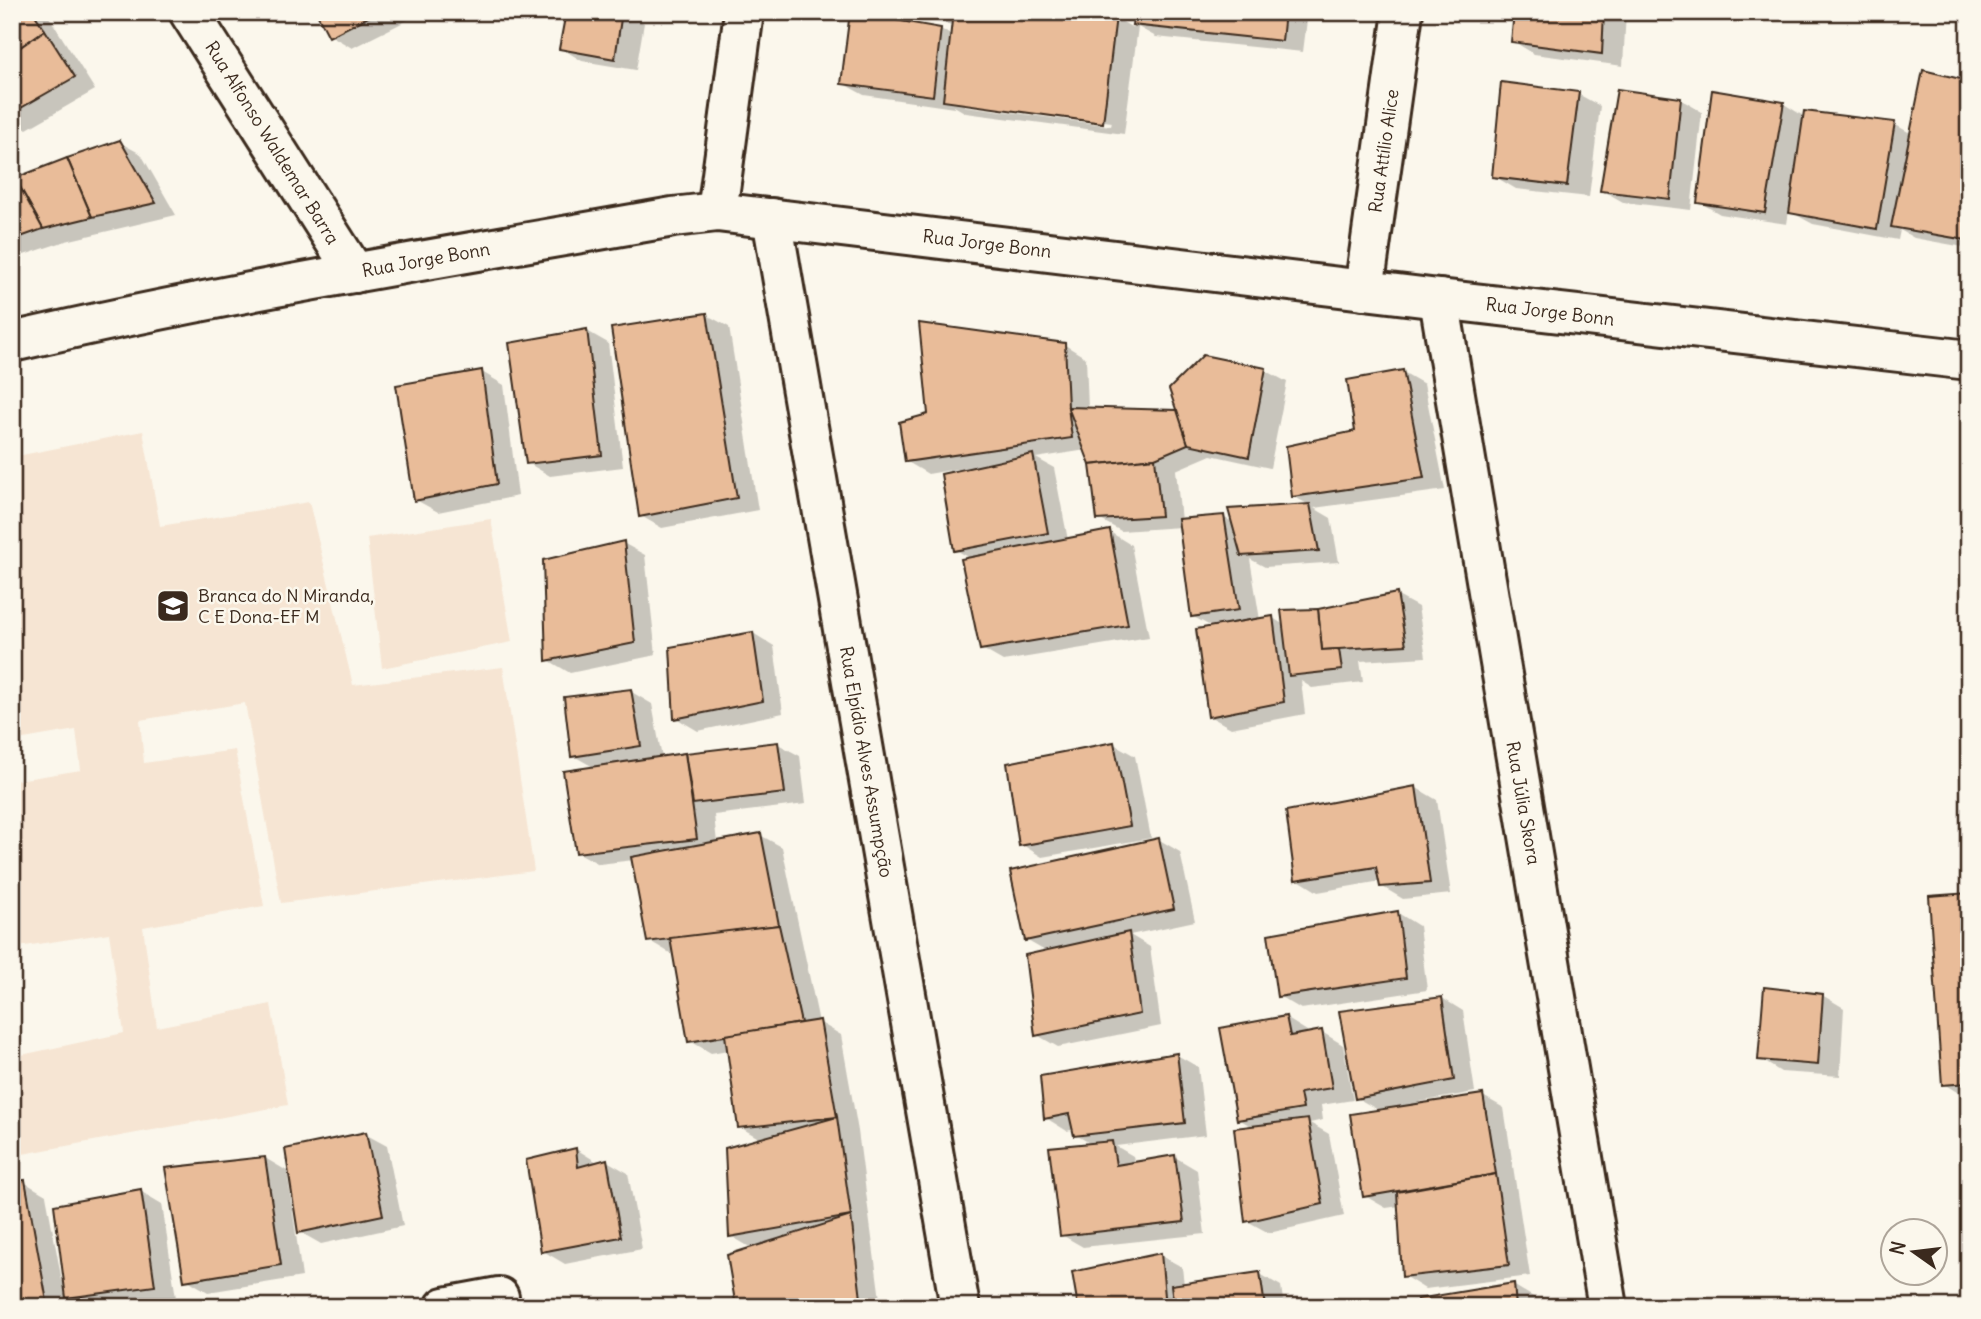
<svg xmlns="http://www.w3.org/2000/svg" width="1981" height="1319" viewBox="0 0 1981 1319" font-family="Delius,sans-serif">
<style>
.built{fill:#f6e5d3}
.shadow{fill:#0003;fill-rule:evenodd}
.building{fill:#e9bc99;stroke:#3b2a1e;stroke-width:2}
.lines{fill:none;stroke-linecap:round;stroke-linejoin:round}
.street-casing{stroke:#3b2a1e;stroke-width:44}
.secondary-casing{stroke:#3b2a1e;stroke-width:44}
.street{stroke:#fbf7ec;stroke-width:38}
.secondary{stroke:#fbf7ec;stroke-width:38}
.labels{text-anchor:middle;stroke-width:5;stroke-linejoin:round;paint-order:stroke}
.street-label{font-size:18px;fill:#3b2a1e;stroke:#fbf7ec}
.poi-label{font-size:18px;fill:#3b2a1e;stroke:#fbf7ec;text-anchor:start}
</style>
<rect width="100%" height="100%" fill="#fbf7ec"/>
<filter id="ink" filterUnits="userSpaceOnUse"><feTurbulence type="fractalNoise" baseFrequency=".0143" numOctaves="2"/><feDisplacementMap in="SourceGraphic" scale="14" xChannelSelector="R" yChannelSelector="G"/><feConvolveMatrix kernelMatrix="1 2 1 2 8 2 1 2 1" color-interpolation-filters="sRGB"/></filter>
<g filter="url(#ink)">
<!-- built -->
<g class="built">
<polygon points="143,431 160,526 309,502 353,685 503,667 534,871 281,903 245,703 140,720 144,763 235,750 264,906 143,927 157,1027 271,1004 288,1105 12,1156 12,1057 124,1033 109,933 12,948 12,781 81,770 76,730 12,741 12,457"/>
<polygon points="491,519 512,642 382,668 367,538"/>
</g>
<!-- shadow -->
<g class="shadow">
<polygon points="12,12 46,12 95,90 27,129 12,121"/>
<polygon points="318,12 424,12 352,48 330,35"/>
<polygon points="568,12 626,12 644,23 636,70 582,61 561,48"/>
<path d="M879,12H1066L1116,18L1133,28L1136,12H1308L1303,52L1156,37L1138,27L1124,134L966,113L954,106V108L864,95L842,83L941,29L952,36L953,25ZM965,103L1112,122L1111,126L965,106Z"/>
<polygon points="1515,12 1626,12 1623,66 1534,54 1513,41"/>
<polygon points="1969,83 1969,248 1914,238 1900,230 1898,240 1813,224 1789,211 1787,224 1720,214 1699,202 1784,104 1805,117 1894,124 1912,134"/>
<polygon points="1578,94 1600,106 1589,197 1516,189 1494,176"/>
<polygon points="1680,99 1702,112 1691,210 1623,202 1602,190"/>
<polygon points="119,142 141,154 176,215 66,241 15,258 12,257 12,181"/>
<polygon points="707,315 729,327 758,510 662,528 641,516"/>
<polygon points="587,331 608,343 623,467 550,476 528,463"/>
<polygon points="1065,345 1086,358 1088,409 1179,412 1265,370 1287,382 1270,468 1211,455 1176,470 1181,521 1223,517 1234,523 1230,511 1311,506 1293,496 1357,432 1403,372 1424,384 1445,490 1314,508 1331,518 1339,562 1265,567 1250,559 1260,620 1273,618 1284,625 1319,611 1396,595 1418,607 1426,657 1360,661 1363,682 1312,688 1301,681 1305,714 1231,728 1209,716 1214,628 1192,616 1181,527 1121,531 1099,519 1092,464 1086,450 1036,458 1054,468 1068,540 1110,532 1131,545 1149,637 1003,661 982,649 972,559 956,550 957,469 928,474 906,461 930,415"/>
<polygon points="482,372 504,385 518,496 438,512 416,500"/>
<polygon points="623,543 645,555 656,655 570,673 548,660"/>
<polygon points="753,633 774,646 783,713 698,731 676,718"/>
<polygon points="630,691 652,704 662,758 778,744 800,756 806,804 714,815 717,843 760,835 782,847 819,1022 841,1035 858,1131 881,1307 737,1307 753,1249 731,1236 762,1140 740,1127 728,1050 711,1053 690,1041 674,952 670,953 648,940 634,860 599,864 577,852 595,768 572,755"/>
<polygon points="1114,744 1135,756 1151,838 1042,857 1021,844"/>
<polygon points="1415,787 1437,800 1451,894 1403,899 1381,886 1381,881 1318,892 1297,879"/>
<polygon points="1158,839 1180,852 1195,921 1130,935 1150,947 1161,1026 1058,1047 1037,1035 1047,952 1026,940"/>
<polygon points="1969,895 1969,1096 1965,1097 1944,1084"/>
<polygon points="1398,913 1419,926 1427,990 1301,1009 1279,996"/>
<polygon points="1822,995 1844,1008 1840,1076 1781,1072 1760,1059"/>
<polygon points="1442,998 1463,1011 1475,1092 1419,1102 1419,1106 1483,1096 1504,1108 1530,1276 1425,1289 1404,1276 1400,1206 1386,1208 1365,1196 1380,1111 1357,1098"/>
<polygon points="1286,1018 1307,1031 1308,1035 1322,1032 1343,1045 1353,1100 1321,1105 1323,1120 1310,1123 1329,1134 1344,1216 1269,1233 1247,1221 1254,1128 1239,1119"/>
<polygon points="1177,1055 1198,1067 1206,1135 1116,1146 1133,1156 1135,1164 1175,1157 1197,1170 1205,1234 1083,1247 1062,1235 1093,1145 1076,1135 1075,1129 1067,1131 1046,1118"/>
<polygon points="365,1134 387,1146 403,1226 321,1244 300,1232"/>
<polygon points="576,1149 597,1162 607,1161 628,1173 642,1249 565,1264 543,1251"/>
<polygon points="265,1158 287,1171 302,1277 208,1292 186,1279"/>
<polygon points="24,1182 46,1195 62,1281 65,1280 140,1191 162,1204 176,1298 110,1307 84,1307 65,1296 67,1307 12,1307"/>
<polygon points="1160,1255 1182,1267 1184,1285 1260,1274 1281,1286 1284,1307 1080,1307"/>
<polygon points="1513,1285 1535,1298 1536,1307 1419,1307"/>
</g>
<!-- building -->
<g class="building">
<polygon points="12,12 33,12 45,30 12,53"/>
<polygon points="316,12 378,12 329,37"/>
<polygon points="566,12 622,12 615,59 559,49"/>
<polygon points="850,12 941,28 933,96 841,84"/>
<polygon points="953,12 1081,12 1116,16 1103,123 943,101"/>
<polygon points="1134,12 1285,12 1282,41 1132,25"/>
<polygon points="1514,12 1604,12 1602,54 1511,42"/>
<polygon points="45,30 75,77 12,113 12,53"/>
<polygon points="1923,70 1969,81 1969,225 1966,240 1891,227"/>
<polygon points="1501,82 1579,92 1567,186 1492,177"/>
<polygon points="1617,89 1681,98 1670,199 1600,191"/>
<polygon points="1712,90 1784,102 1765,213 1697,203"/>
<polygon points="1804,111 1895,122 1877,229 1789,213"/>
<polygon points="120,140 156,203 92,217 67,158"/>
<polygon points="67,158 92,217 43,229 15,178"/>
<polygon points="15,178 43,229 12,240 12,179"/>
<polygon points="707,313 737,498 639,517 611,328"/>
<polygon points="919,323 1065,343 1068,407 1072,438 905,462 899,422 928,414"/>
<polygon points="587,329 602,455 526,464 509,343"/>
<polygon points="1203,355 1266,368 1249,457 1188,444 1169,389"/>
<polygon points="482,370 497,484 414,501 396,385"/>
<polygon points="1403,370 1424,478 1292,497 1286,446 1355,431 1347,380"/>
<polygon points="1068,407 1177,410 1188,444 1155,458 1090,465"/>
<polygon points="1033,454 1048,533 954,551 941,474"/>
<polygon points="1155,458 1161,516 1097,520 1090,465"/>
<polygon points="1310,504 1319,551 1241,556 1228,509"/>
<polygon points="1224,515 1239,610 1191,617 1178,519"/>
<polygon points="1110,530 1128,625 980,650 961,559"/>
<polygon points="624,541 635,643 546,661 543,560"/>
<polygon points="1397,593 1406,645 1322,650 1318,609"/>
<polygon points="1318,609 1322,650 1339,649 1342,670 1289,676 1281,610"/>
<polygon points="1273,616 1284,702 1208,717 1196,629"/>
<polygon points="753,632 763,701 674,719 670,647"/>
<polygon points="631,689 641,746 571,757 564,697"/>
<polygon points="778,742 785,793 693,804 685,753"/>
<polygon points="1114,742 1130,826 1019,846 1007,763"/>
<polygon points="685,753 697,839 576,853 563,771"/>
<polygon points="1416,786 1430,883 1380,887 1376,867 1295,880 1286,811"/>
<polygon points="761,833 779,925 647,942 631,857"/>
<polygon points="1159,838 1174,909 1025,941 1010,871"/>
<polygon points="1969,893 1969,1083 1942,1085 1929,896"/>
<polygon points="1398,911 1406,978 1277,997 1268,934"/>
<polygon points="779,925 801,1023 688,1042 670,938"/>
<polygon points="1129,932 1140,1014 1035,1036 1025,955"/>
<polygon points="1764,987 1823,994 1818,1065 1758,1060"/>
<polygon points="1442,997 1454,1080 1355,1099 1339,1011"/>
<polygon points="1286,1016 1290,1036 1322,1030 1332,1088 1300,1093 1303,1109 1237,1120 1220,1028"/>
<polygon points="820,1020 837,1117 738,1128 725,1035"/>
<polygon points="1177,1053 1185,1123 1074,1136 1069,1114 1044,1119 1040,1076"/>
<polygon points="1483,1094 1496,1174 1363,1197 1350,1114"/>
<polygon points="837,1117 851,1216 729,1237 725,1148"/>
<polygon points="1308,1119 1323,1204 1245,1222 1234,1128"/>
<polygon points="366,1132 383,1215 298,1233 285,1149"/>
<polygon points="1112,1141 1116,1165 1175,1155 1184,1222 1060,1236 1049,1147"/>
<polygon points="576,1148 578,1167 607,1159 621,1237 541,1252 526,1160"/>
<polygon points="265,1157 281,1265 184,1281 165,1168"/>
<polygon points="1496,1174 1509,1265 1402,1277 1397,1192"/>
<polygon points="25,1180 48,1307 12,1307 12,1182"/>
<polygon points="141,1189 155,1286 66,1298 54,1205"/>
<polygon points="851,1216 862,1307 736,1307 727,1255"/>
<polygon points="1161,1253 1166,1307 1078,1307 1072,1272"/>
<polygon points="1260,1272 1265,1307 1174,1307 1171,1285"/>
<polygon points="1514,1283 1516,1307 1418,1307 1417,1299"/>
</g>
<g class="lines">
<defs>
<g id="street">
<polyline points="189,12 355,273"/>
<polyline points="717,212 744,12"/>
<polyline points="772,218 960,1307"/>
<polyline points="1364,290 1403,12"/>
<polyline points="1439,299 1608,1307"/>
<polyline points="445,1307 499,1297"/>
</g>
<path id="secondary" d="M12,342C230,291 452,256 673,217L717,212L1439,299L1969,360"/>
</defs>
<!-- street casing -->
<use href="#street" class="street-casing"/>
<!-- secondary casing -->
<use href="#secondary" class="secondary-casing"/>
<!-- street -->
<use href="#street" class="street"/>
<!-- secondary -->
<use href="#secondary" class="secondary"/>
</g>
</g>
<!-- icons -->
<defs>
<symbol id="school-square" viewBox="-11 -11 22 22"><rect x="-9" y="-9" width="18" height="18" rx="4" fill="#3b2a1e" stroke="#fbf7ec"/><path d="M0-5L7-2L0 1L-7-2ZM-4 1L0 2.5L4 1V4Q0 6-4 4Z" fill="#fff"/></symbol>
</defs>
<g fill-rule="evenodd">
<use href="#school-square" x="154" y="587" width="38" height="38"/>
</g>
<g class="labels">
<!-- street labels -->
<g class="street-label">
<text transform="translate(272 143) rotate(58)" y="6">Rua Alfonso Waldemar Barra</text>
<text transform="translate(1384 151) rotate(-82)" y="6">Rua Attílio Alice</text>
<text transform="translate(987 244) rotate(7)" y="6">Rua Jorge Bonn</text>
<text transform="translate(426 260) rotate(-10)" y="6">Rua Jorge Bonn</text>
<text transform="translate(1550 312) rotate(7)" y="6">Rua Jorge Bonn</text>
<text transform="translate(866 762) rotate(80)" y="6">Rua Elpídio Alves Assumpção</text>
<text transform="translate(1523 803) rotate(80)" y="6">Rua Júlia Skora</text>
</g>
<!-- poi labels -->
<g class="poi-label">
<text x="198" y="602">Branca do N Miranda,<tspan x="198" dy="21">C E Dona-EF M</tspan></text>
</g>
</g>
<!-- margin -->
<rect width="1981" height="1319" fill="none" stroke="#fbf7ec" stroke-width="42"/>
<rect x="21" y="21" width="1939" height="1277" fill="none" stroke="#3b2a1e" stroke-width="2.5" filter="url(#ink)"/>
<!-- north arrow -->
<g transform="translate(1914 1252) rotate(284)"><circle r="33" fill="#fbf7ec" stroke="#aea59a" stroke-width="2"/>
<path d="M0-5L12 26L0 18L-12 26Z" fill="#3b2a1e"/>
<text y="-10" font-size="19" font-weight="bold" text-anchor="middle" fill="#3b2a1e">N</text>
</g>
</svg>
